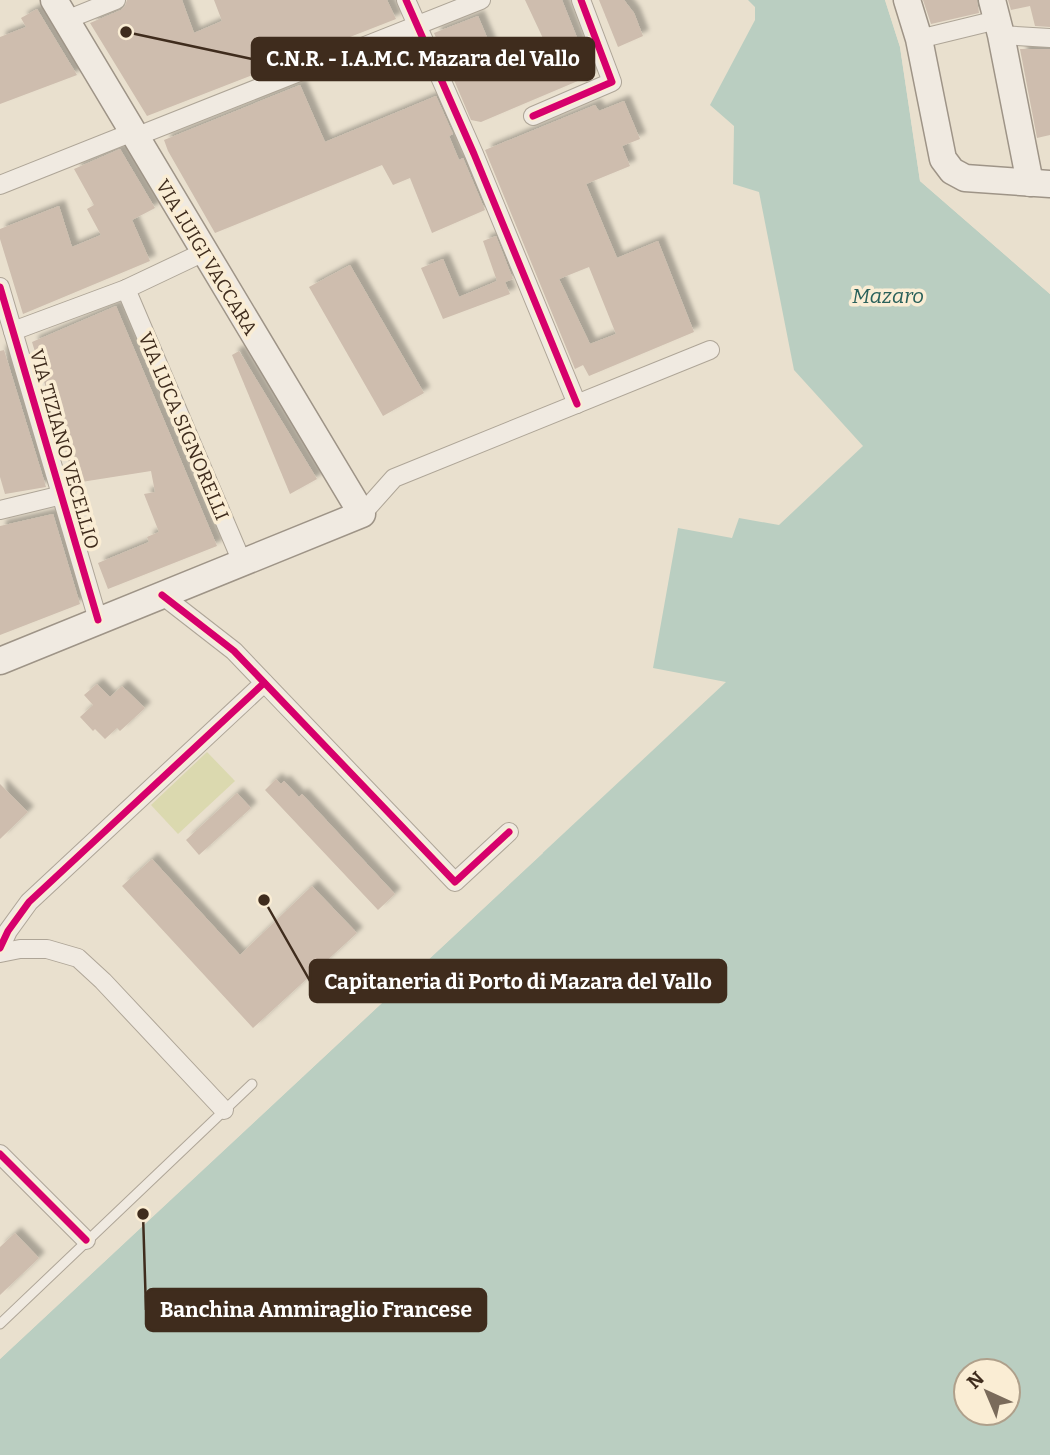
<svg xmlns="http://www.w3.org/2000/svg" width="1050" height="1455" viewBox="0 0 1050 1455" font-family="Bitter,serif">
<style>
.green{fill:#dbd9af}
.water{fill:#bacec1;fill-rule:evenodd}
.pier{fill:#e9e0ce}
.building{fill:#cebdae;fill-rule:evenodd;filter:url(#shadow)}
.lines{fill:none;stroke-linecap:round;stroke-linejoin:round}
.service-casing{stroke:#aea597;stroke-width:11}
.minor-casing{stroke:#aea597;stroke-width:20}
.secondary-casing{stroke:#9e9487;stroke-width:29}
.service{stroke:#f0eae1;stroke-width:9}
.minor{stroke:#f0eae1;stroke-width:18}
.secondary{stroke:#f0eae1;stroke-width:26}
.cycleway-casing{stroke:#faedd4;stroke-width:11}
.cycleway{stroke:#d6006c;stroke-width:7}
.labels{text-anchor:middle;stroke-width:7;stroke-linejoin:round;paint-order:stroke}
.street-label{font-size:19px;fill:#3f2c1d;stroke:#faedd4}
.water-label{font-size:21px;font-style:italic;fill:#2a615b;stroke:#faedd4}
.leader{fill:none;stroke:#3f2c1d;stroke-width:2.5}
.callout-dot{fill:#3f2c1d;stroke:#faedd4;stroke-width:2.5}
.callout{fill:#3f2c1d;stroke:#3f2c1d;stroke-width:2.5}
.callout-label{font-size:21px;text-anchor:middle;font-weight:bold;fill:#fff}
</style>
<defs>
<filter id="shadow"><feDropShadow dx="6" dy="-6" stdDeviation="2" flood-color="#0004"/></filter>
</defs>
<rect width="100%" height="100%" fill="#e9e0ce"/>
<!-- green -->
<polygon class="green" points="207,752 235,781 178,834 151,805"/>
<!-- water -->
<path class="water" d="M748,0H885L900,47L920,181L1050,294V1455H0V1359L726,682L653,668L678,528L732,538L739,518L779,525L863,446L794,370L759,192L733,184L734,126L710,105L755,20V7ZM966,1371H1008V1413H966Z"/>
<!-- pier -->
<g class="pier">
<polygon points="885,0 888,0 904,46 923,179 1050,289 1050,294 920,181 900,47"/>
<polygon points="541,850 543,853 0,1359 0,1355"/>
</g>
<!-- building -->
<g class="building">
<polygon points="127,0 182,0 194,33 222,21 214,0 387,0 396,19 147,116 90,23 121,10 125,6"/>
<polygon points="525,0 562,0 592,75 481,122 471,120 434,33 478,16 500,68 519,61 548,49"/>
<polygon points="599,0 624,0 634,13 643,36 618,47"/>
<polygon points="923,0 977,0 979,13 931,24"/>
<polygon points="1008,0 1050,0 1050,27 1035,26 1030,6 1011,10"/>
<polygon points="37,9 77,75 0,104 0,37 26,27 21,18"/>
<polygon points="1020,49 1050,49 1050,135 1037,138"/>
<polygon points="300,85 325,142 436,96 453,134 449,136 459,160 463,158 485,210 432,233 410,178 393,185 382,165 215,233 168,151 164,140"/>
<path d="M624,101L640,139L622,146L630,166L586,184L617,258L658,241L694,332L589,376L583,365L575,369L485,150L595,105L599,111ZM589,267L616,334L590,344L559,279Z"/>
<polygon points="120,149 155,208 132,220 150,261 23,314 0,239 0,229 59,206 72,247 101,235 87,209 94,205 74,169"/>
<polygon points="496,236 513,279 505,282 510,294 443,319 421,268 443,259 459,297 497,281 483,241"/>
<polygon points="350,265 424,393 383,416 309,287"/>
<polygon points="116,306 217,546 108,589 98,563 149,542 147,537 159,532 144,494 155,492 151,471 75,483 32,342"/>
<polygon points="4,350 46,487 5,494 0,477 0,351"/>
<polygon points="239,351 317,479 290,494 232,355"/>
<polygon points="53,514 80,604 0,635 0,526"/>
<polygon points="97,684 110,697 122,686 145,708 120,731 117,728 105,739 95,729 93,731 80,717 93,705 84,695"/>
<polygon points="276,779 281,784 284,781 299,797 302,794 395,894 378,910 265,790"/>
<polygon points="0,784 28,812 0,839"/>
<polygon points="237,793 251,808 199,855 186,840"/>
<polygon points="152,859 240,955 312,886 357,933 253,1028 122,886"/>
<polygon points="15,1233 39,1258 0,1295 0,1247"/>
</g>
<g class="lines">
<defs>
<polyline id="service" points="0,1324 252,1084"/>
<g id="minor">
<polyline points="406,0 474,154 577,404"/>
<polyline points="66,20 116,0"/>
<polyline points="1001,35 1050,38"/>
<polyline points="919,39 997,20"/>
<polyline points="533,116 612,82 581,0"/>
<polyline points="135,137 481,0"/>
<polyline points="0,185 133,132"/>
<polyline points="0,287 98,620"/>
<polyline points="126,289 242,562"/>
<polyline points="13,331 126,289 204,252"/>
<polyline points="0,510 62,495"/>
<polyline points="362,514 394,478 710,350"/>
<polyline points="162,595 234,651 455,882 509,832"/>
<polyline points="0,948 8,931 29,902 264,683"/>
<polyline points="0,953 20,949 47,949 78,958 103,981 224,1110"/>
<polyline points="0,1154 86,1240"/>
</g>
<g id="secondary">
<polyline points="907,0 919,39 943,159 952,171 965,178 1050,184"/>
<polyline points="992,0 1001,35 1030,183"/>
<polyline points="0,661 362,514 54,0"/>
</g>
</defs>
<!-- service casing -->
<use href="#service" class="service-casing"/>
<!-- minor casing -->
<use href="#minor" class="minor-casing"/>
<!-- secondary casing -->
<use href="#secondary" class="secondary-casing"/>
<!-- service -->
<use href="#service" class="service"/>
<!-- minor -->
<use href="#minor" class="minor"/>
<!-- secondary -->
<use href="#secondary" class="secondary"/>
<defs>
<g id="cycleway">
<polyline points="406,0 474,154 577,404"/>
<polyline points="533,116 612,82 581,0"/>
<polyline points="0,287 98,620"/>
<polyline points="162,595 234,651 455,882 509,832"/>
<polyline points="0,948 8,931 29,902 264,683"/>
<polyline points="0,1154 86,1240"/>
</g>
</defs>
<!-- cycleway casing -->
<use href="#cycleway" class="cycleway-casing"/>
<!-- cycleway -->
<use href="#cycleway" class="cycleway"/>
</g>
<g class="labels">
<!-- street labels -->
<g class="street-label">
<text transform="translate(207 257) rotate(59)" y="7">VIA LUIGI VACCARA</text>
<text transform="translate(184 426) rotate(67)" y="7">VIA LUCA SIGNORELLI</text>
<text transform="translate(65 449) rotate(74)" y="7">VIA TIZIANO VECELLIO</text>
</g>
<!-- water labels -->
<g class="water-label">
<text x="888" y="303">Mazaro</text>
</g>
</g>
<!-- callouts -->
<path class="leader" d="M126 32L252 59M264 900L310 981M143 1214L146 1310"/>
<g class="callout-dot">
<circle cx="126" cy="32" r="7"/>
<circle cx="264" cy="900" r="7"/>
<circle cx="143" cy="1214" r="7"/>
</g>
<g class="callout">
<rect x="252" y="38" width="342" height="42" rx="7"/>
<rect x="310" y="960" width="416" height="42" rx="7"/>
<rect x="146" y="1289" width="340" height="42" rx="7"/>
</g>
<g class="callout-label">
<text x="423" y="66">C.N.R. - I.A.M.C. Mazara del Vallo</text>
<text x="518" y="989">Capitaneria di Porto di Mazara del Vallo</text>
<text x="316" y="1317">Banchina Ammiraglio Francese</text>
</g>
<!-- north arrow -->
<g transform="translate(987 1392) rotate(316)"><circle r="33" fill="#faedd4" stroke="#afa08b" stroke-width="2"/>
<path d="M0-5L12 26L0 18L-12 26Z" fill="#7a6b5b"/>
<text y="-10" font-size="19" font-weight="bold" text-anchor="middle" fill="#3f2c1d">N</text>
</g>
</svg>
